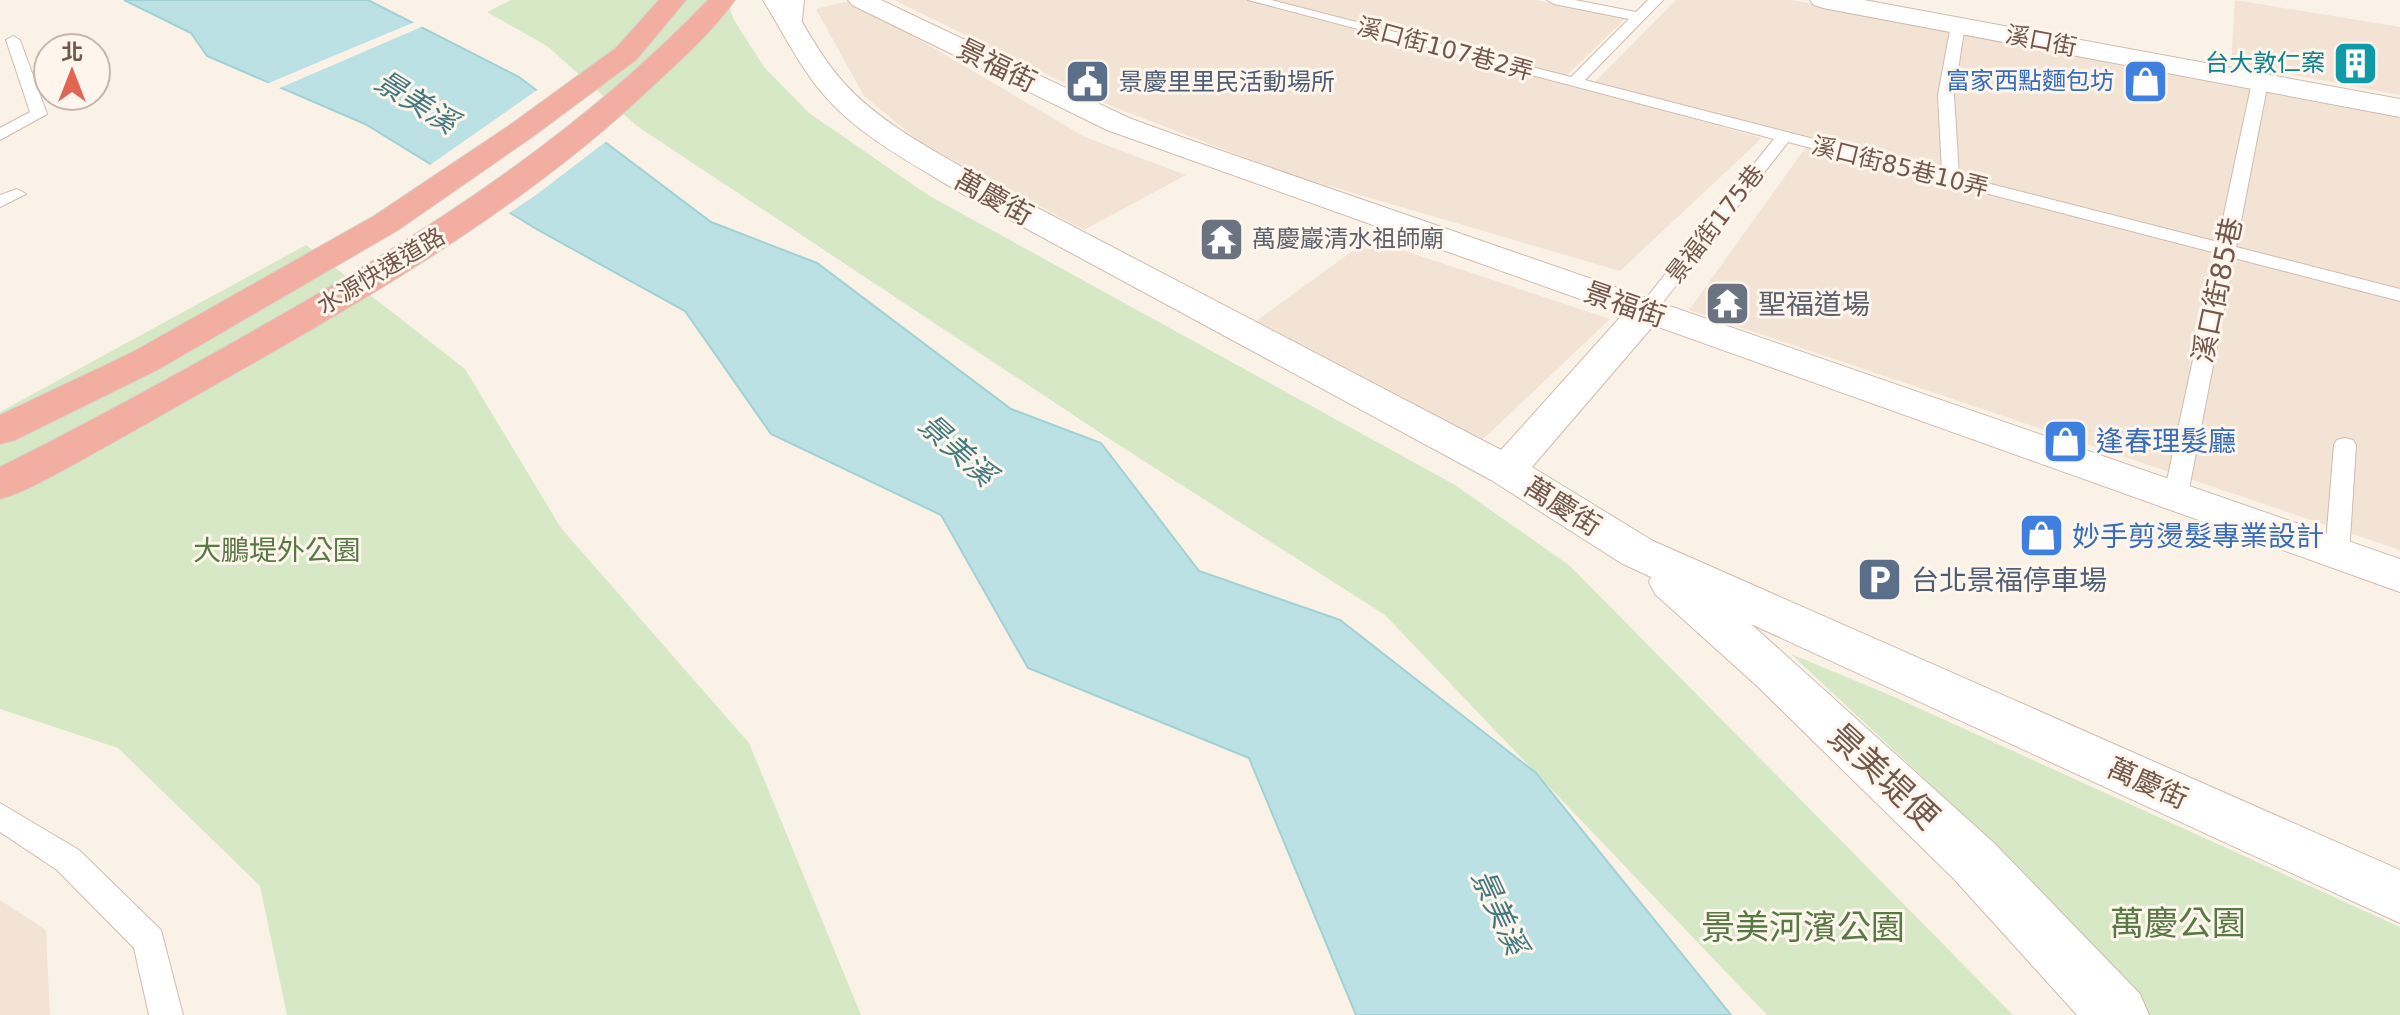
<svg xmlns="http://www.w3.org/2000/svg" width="2400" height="1015" viewBox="0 0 2400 1015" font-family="'DejaVu Sans','Noto Sans TC',sans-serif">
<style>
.residential{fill:#f3e3d5}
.green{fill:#d6e8c5}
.water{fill:#bce1e4;stroke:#a2d1d5;stroke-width:2}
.pier{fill:#fbf2e7}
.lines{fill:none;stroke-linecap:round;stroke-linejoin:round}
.lane-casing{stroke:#cfbbb0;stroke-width:2}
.street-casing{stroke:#cfbbb0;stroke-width:2}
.secondary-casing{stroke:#d1baae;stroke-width:2}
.highway-casing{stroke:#d8d0cd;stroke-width:2}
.lane{fill:#fff;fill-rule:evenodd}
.street{fill:#fff;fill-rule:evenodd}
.secondary{fill:#fff;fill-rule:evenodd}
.highway{fill:#f2afa1;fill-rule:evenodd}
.labels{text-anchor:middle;stroke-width:6;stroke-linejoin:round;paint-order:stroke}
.far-street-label{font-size:24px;fill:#74574c;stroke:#fef6ed}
.far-culture-label{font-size:24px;fill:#0d838f;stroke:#fef6ed;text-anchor:end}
.far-shop-label{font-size:24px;fill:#366cbe;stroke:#fef6ed;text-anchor:end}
.far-service-label{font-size:24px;fill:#4e5e75;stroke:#fef6ed;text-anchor:start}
.far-worship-label{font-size:24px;fill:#5b616d;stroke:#fef6ed;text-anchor:start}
.street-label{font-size:28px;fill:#74574c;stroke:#fef6ed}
.worship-label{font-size:28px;fill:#5b616d;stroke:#fef6ed;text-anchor:start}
.shop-label{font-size:28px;fill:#366cbe;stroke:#fef6ed;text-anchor:start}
.park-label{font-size:28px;fill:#587844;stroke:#fef6ed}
.service-label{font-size:28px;fill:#4e5e75;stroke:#fef6ed;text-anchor:start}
.water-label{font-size:30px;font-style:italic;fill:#437a7f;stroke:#fef6ed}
.near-street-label{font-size:34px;fill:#74574c;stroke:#fef6ed}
.near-park-label{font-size:34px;fill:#587844;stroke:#fef6ed}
</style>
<rect width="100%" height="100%" fill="#fbf2e7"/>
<!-- residential -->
<g class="residential">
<polygon points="852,0 1085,137 1186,175 1084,230 920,142 864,96 816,9"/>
<polygon points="894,0 1249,0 1385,33 1762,138 1620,271 1285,173 1111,106"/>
<polygon points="1268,0 1536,0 1626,18 1565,77"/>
<polygon points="1676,0 1792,0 2400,117 2400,550 1689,310 1811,140 1594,83"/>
<polygon points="2235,0 2400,27 2400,95 2231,63"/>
<polygon points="1369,239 1610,319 1479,443 1255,322"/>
<polygon points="0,900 46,930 50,1015 0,1015"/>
</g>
<!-- green -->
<g class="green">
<polygon points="511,0 727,0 734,20 764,67 809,113 928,195 1455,485 1570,566 2013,1015 1767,1015 1385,615 1108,438 637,126 547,46 487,12"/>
<polygon points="306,245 465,369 561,528 749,743 861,1015 287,1015 260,886 118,748 0,709 0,412"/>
<polygon points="1791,654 1892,696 2400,927 2400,1015 2139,1015 1959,811"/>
</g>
<!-- water -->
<polygon class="water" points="124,0 368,0 519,77 711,222 817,263 1011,409 1101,443 1199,571 1340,620 1536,773 1731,1015 1356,1015 1249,758 1028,668 941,515 771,434 685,311 538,230 365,124 207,56 191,33"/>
<!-- pier -->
<g class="pier">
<polygon points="417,21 426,25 275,90 264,85"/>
<polygon points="540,88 608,140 536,195 506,215 427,167"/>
</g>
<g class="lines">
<defs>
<g id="lane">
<polygon points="1248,0 1271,0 1571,77 1629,19 1554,4 1547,0 1575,0 1636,12 1648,0 1663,0 1585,80 1942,172 1938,95 1951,25 1953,22 1963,22 1965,25 1954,95 1959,176 2218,242 2252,82 2260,77 2265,79 2268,82 2236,247 2400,289 2400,301 2234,258 2187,499 2183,505 2167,505 2163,499 2216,253 1788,142 1653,315 1639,315 1636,311 1639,307 1774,139"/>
<polygon points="13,36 20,40 47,114 0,140 0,128 30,112 6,40"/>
<polygon points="17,189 26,194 0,207 0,195"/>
<polygon points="2345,438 2353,440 2356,445 2349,555 2346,561 2337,564 2328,561 2325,555 2334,445 2337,440"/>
<polygon points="0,803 79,850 161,930 183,1015 149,1015 134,948 57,870 0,832"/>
</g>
<g id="street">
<path d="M763,0H789C806,28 822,59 844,83C883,126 939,153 988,182L1501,450L1633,303L1646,300L1659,303L1664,311L1659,319L1532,467L1653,541L2400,870V923L1751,624L1994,843L2140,994L2149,1015H2077L1954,879L1756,685L1655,594L1649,582L1651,577L1621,563L1491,480L966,196C917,166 861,138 824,95C799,66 783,32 763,0Z"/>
<polygon points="1810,0 1864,0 2400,99 2400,117 1823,8 1814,5"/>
</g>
<g id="secondary">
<polygon points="778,0 804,0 802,20 798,26 780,26 776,20"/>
<polygon points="848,0 881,0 1129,118 1170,133 2400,559 2400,592 1107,130 852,5"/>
</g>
<g id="highway">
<polygon points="659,0 686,0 636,60 532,137 398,230 159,369 15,440 0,444 0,415 131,353 374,216 510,125 616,48"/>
<path d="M708,0H735C713,31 683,58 656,83C518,215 347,310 181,404C145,425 108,445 71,466C48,478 25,492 0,499V467C94,420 185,370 276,318C434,228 582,131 708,0Z"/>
</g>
</defs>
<!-- lane casing -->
<use href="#lane" class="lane-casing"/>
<!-- street casing -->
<use href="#street" class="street-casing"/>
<!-- secondary casing -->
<use href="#secondary" class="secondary-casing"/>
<!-- highway casing -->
<use href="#highway" class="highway-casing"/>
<!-- lane -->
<use href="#lane" class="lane"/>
<!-- street -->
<use href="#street" class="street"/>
<!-- secondary -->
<use href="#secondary" class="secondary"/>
<!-- highway -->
<use href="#highway" class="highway"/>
</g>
<!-- icons -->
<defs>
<symbol id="building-square" viewBox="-11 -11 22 22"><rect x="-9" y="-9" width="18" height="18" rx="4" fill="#0f9aa8" stroke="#fef6ed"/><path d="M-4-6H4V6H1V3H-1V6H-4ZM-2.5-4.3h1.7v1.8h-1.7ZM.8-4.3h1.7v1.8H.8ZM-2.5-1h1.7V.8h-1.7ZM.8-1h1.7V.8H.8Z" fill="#fff"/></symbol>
<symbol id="shop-square" viewBox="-11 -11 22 22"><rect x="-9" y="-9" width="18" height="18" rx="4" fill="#3f7fe0" stroke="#fef6ed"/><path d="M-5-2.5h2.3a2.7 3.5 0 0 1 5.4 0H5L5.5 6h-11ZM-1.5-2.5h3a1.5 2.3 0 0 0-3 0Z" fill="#fff"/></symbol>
<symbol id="civic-square" viewBox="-11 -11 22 22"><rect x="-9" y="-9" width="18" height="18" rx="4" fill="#5c6f8a" stroke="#fef6ed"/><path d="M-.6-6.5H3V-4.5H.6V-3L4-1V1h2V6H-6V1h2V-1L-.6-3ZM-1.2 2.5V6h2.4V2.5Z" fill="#fff"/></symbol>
<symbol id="temple-square" viewBox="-11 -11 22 22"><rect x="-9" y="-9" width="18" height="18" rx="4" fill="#6b7280" stroke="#fef6ed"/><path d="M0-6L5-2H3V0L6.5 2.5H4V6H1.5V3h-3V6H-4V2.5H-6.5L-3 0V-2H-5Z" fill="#fff"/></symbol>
<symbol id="parking-square" viewBox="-11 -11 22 22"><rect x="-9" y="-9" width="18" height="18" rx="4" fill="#5c6f8a" stroke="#fef6ed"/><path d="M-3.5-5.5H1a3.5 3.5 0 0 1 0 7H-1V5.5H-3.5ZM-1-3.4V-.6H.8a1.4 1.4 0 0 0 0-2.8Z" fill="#fff"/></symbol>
</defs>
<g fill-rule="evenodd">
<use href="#building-square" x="2330" y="38" width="51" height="51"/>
<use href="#shop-square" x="2120" y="56" width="51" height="51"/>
<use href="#civic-square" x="1062" y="56" width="51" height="51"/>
<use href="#temple-square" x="1196" y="214" width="51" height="51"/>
<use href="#temple-square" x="1702" y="278" width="51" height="51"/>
<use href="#shop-square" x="2040" y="416" width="51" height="51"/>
<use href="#shop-square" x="2016" y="510" width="51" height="51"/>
<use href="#parking-square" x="1854" y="554" width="51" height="51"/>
</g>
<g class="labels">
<!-- far-street labels -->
<g class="far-street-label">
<text transform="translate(2041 41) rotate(11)" y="8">溪口街</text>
<text transform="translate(1445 49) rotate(15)" y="8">溪口街107巷2弄</text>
<text transform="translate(1900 167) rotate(14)" y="8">溪口街85巷10弄</text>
<text transform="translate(1715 224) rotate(-52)" y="8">景福街175巷</text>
<text transform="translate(381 271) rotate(-31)" y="8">水源快速道路</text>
</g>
<!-- far-culture labels -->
<g class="far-culture-label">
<text x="2325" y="71">台大敦仁案</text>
</g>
<!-- far-shop labels -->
<g class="far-shop-label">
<text x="2114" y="89">富家西點麵包坊</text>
</g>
<!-- far-service labels -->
<g class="far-service-label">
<text x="1119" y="90">景慶里里民活動場所</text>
</g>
<!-- far-worship labels -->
<g class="far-worship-label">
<text x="1252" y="247">萬慶巖清水祖師廟</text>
</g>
<!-- street labels -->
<g class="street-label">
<text transform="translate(997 65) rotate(26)" y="10">景福街</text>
<text transform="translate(994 197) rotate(29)" y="10">萬慶街</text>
<text transform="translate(2217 290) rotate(-78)" y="10">溪口街85巷</text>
<text transform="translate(1625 304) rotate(19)" y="10">景福街</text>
<text transform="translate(1563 506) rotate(32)" y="10">萬慶街</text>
<text transform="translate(2148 783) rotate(24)" y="10">萬慶街</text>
</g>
<!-- worship labels -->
<g class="worship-label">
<text x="1758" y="314">聖福道場</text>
</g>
<!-- shop labels -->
<g class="shop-label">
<text x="2096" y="451">逢春理髮廳</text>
<text x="2072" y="546">妙手剪燙髮專業設計</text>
</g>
<!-- park labels -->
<g class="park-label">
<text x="277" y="560">大鵬堤外公園</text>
</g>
<!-- service labels -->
<g class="service-label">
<text x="1911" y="590">台北景福停車場</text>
</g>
<!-- water labels -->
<g class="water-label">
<text transform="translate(416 102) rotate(32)" y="10">景美溪</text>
<text transform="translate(957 450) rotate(42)" y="10">景美溪</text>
<text transform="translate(1499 912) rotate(65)" y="10">景美溪</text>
</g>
<!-- near-street labels -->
<g class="near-street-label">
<text transform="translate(1884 776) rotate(43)" y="12">景美堤便</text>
</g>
<!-- near-park labels -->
<g class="near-park-label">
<text x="2178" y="935">萬慶公園</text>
<text x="1803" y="939">景美河濱公園</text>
</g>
</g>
<!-- north arrow -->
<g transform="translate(72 72)"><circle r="38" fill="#fef6ed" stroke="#c7b6ad" stroke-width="2"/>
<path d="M0-6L14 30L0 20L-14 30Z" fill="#df6652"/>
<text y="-12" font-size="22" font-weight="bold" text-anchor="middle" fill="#74574c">北</text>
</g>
</svg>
